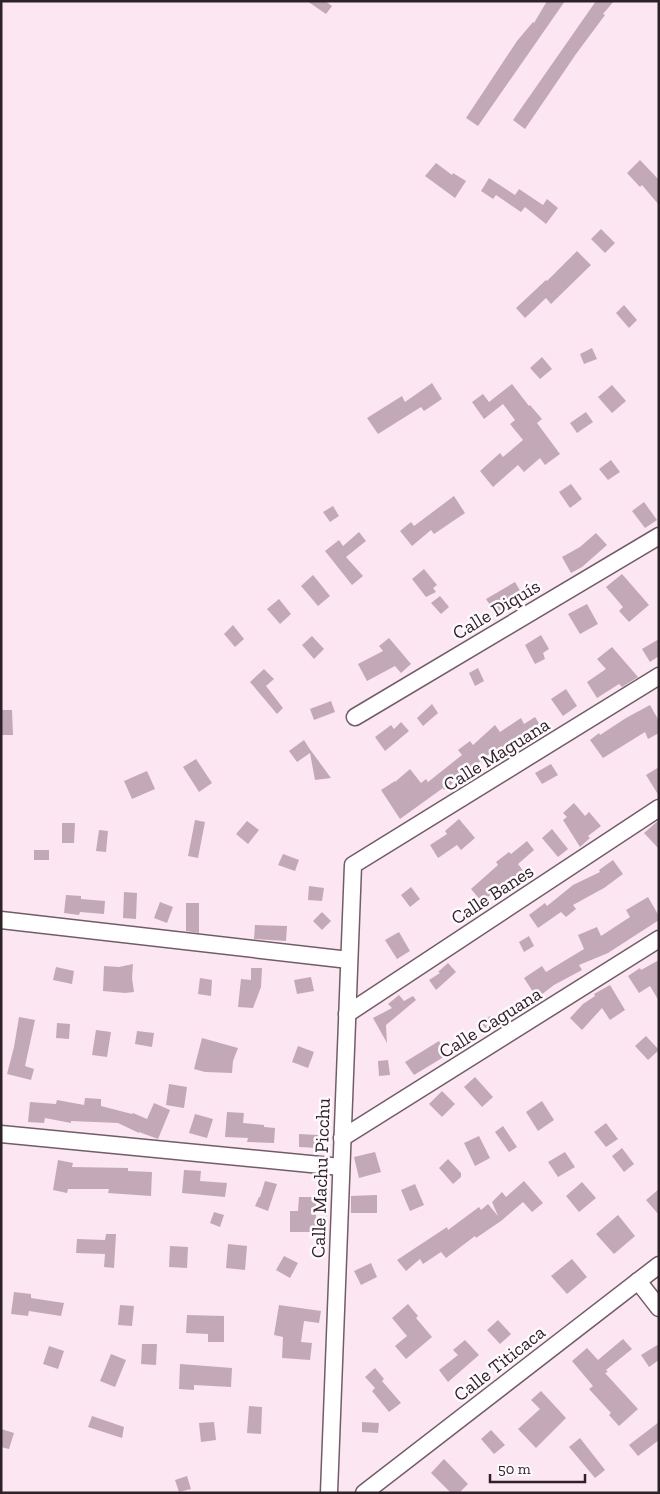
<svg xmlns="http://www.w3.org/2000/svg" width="660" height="1494" viewBox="0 0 660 1494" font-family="'Zilla Slab',serif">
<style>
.building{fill:#c3a9b7}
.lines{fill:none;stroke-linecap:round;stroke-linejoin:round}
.minor-casing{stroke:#735c68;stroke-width:19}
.minor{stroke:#fff;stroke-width:16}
.labels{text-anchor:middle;stroke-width:5;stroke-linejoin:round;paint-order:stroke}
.street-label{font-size:19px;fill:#2c2227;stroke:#fef9fc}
</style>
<rect width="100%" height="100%" fill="#fce6f1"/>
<!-- building -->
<g class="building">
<polygon points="307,1 325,1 332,6 326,14"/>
<polygon points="547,1 565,1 478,126 466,118 517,41 533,22 534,23"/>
<polygon points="596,1 614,1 603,14 605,15 576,54 525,129 513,120"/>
<polygon points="640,160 659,180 659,205 642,185 640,187 627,173"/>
<polygon points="436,163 452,175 453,173 466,181 455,198 425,176"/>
<polygon points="489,178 515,195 519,189 543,205 547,199 558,208 546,224 525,207 521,212 496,195 493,199 481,191"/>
<polygon points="601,229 615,243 605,253 591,239"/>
<polygon points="577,251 591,265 551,304 546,298 525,318 516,308 546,280 547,281"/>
<polygon points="624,305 637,320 629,328 616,313"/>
<polygon points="592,348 597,359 584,364 580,354"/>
<polygon points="542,357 552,369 540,379 530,368"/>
<polygon points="432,383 442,399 424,411 421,407 378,434 367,418 402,396 405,402"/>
<polygon points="512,384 529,406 530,405 542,419 537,423 560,454 545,465 540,458 524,472 518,465 493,487 480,471 500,453 503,457 523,440 510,424 515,420 503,404 484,419 472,402 483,394 489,402"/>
<polygon points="612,385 626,401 612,413 598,397"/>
<polygon points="586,412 593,422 577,433 570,423"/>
<polygon points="611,460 620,472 608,480 599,469"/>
<polygon points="571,484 582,499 570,508 559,492"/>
<polygon points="454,496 465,513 434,534 431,530 412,546 400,531 411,522 414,526"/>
<polygon points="644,502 657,520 645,528 632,511"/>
<polygon points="333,506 339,516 330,522 323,512"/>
<polygon points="359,532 366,541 346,557 363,576 352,585 325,551 339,540 343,546"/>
<polygon points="596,533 607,545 582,567 571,573 562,557 580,547"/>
<polygon points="424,569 437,585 433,588 436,592 426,597 412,579"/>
<polygon points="622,574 649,605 629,622 619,611 623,607 606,587"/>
<polygon points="313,575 330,596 318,606 301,586"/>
<polygon points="515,582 522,594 506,603 509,609 497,616 486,599"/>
<polygon points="440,596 449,607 441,614 431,603"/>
<polygon points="279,599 291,614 280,624 267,609"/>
<polygon points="587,604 598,624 580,634 568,614"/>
<polygon points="233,625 244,639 235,647 224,634"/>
<polygon points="541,635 549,649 543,653 545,659 535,664 525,645"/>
<polygon points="312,636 324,649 314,659 302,645"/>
<polygon points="389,638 411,664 401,673 395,666 367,681 358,664 383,651 379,646"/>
<polygon points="659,639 659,656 650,662 642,649"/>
<polygon points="612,647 638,677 622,687 619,684 597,698 587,682 606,669 597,659"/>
<polygon points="478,668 484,681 475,686 469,673"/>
<polygon points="264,669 274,679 266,686 283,708 277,714 250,682"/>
<polygon points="566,689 577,706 563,716 551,699"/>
<polygon points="331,701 335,712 314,720 310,709"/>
<polygon points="432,704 438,713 423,726 417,718"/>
<polygon points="650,705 659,721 659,733 648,739 645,732 603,758 590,740 599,733 600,735 626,718"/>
<polygon points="1,710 12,710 13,735 1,735"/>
<polygon points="535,717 542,728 517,744 514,739 495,756 492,752 444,790 443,788 400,819 381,790 395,781 395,782 410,769 421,783 426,779 428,782 462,755 458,750 470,741 473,745 495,725 500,732 521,718 524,724"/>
<polygon points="401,722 409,731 385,751 375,737 391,725 394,729"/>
<polygon points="304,740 309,748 331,778 315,780 310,753 297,762 289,751"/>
<polygon points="196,759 212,783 199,792 183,767"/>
<polygon points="551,764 558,775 542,784 535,773"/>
<polygon points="659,767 659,796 646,775"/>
<polygon points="147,771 155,789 132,799 124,781"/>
<polygon points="574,803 585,816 589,812 601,826 588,836 590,838 580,847 563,820 567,817 563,813"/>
<polygon points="459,819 475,838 461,850 457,845 438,858 430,845 447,834 445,831"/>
<polygon points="195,820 205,822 198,858 188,856"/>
<polygon points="659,820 659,849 644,833"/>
<polygon points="247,821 259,830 248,844 236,834"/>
<polygon points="62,823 75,823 74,843 62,843"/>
<polygon points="552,829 568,849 558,857 542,838"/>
<polygon points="99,830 108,831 106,852 96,851"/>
<polygon points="527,841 534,850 518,864 524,872 510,882 509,879 482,902 471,889 498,865 496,862 509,852 511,854"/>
<rect x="34" y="850" width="15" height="10"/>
<polygon points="283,854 299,860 295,871 278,865"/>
<polygon points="613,860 623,874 604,888 573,905 576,909 566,917 561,912 538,928 529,915 545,903 547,906 573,885 600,872 599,870"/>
<polygon points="309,886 324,888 322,901 308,900"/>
<polygon points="411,887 420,899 410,907 401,895"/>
<polygon points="124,892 137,893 136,919 123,918"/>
<polygon points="66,895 81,896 81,899 105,901 104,914 80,912 79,915 64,913"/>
<polygon points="648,897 659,916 659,920 608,953 579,965 582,970 554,985 537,998 524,978 542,966 546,972 584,949 578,935 597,927 601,936 630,917 626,910"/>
<polygon points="160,902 173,907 167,923 154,918"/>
<polygon points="186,903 199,903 199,933 186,931"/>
<polygon points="322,912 331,921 322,930 313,921"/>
<polygon points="255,925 287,926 286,941 254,939"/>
<polygon points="399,932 410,951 397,959 385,940"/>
<polygon points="529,936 534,946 524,952 519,942"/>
<polygon points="659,960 659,1001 650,986 639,993 628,976 640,968 641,970"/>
<polygon points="448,963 456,972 436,990 429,980 440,973 438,972"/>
<polygon points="133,964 132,978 134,992 125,993 103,991 104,966 119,967"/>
<polygon points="56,967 74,971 72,984 53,980"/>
<polygon points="251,968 262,968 261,987 253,1008 238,1007 241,979 251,980"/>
<polygon points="311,977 314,991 297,994 294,980"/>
<polygon points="200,978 212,980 211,996 198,994"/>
<polygon points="610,985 625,1010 610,1020 602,1008 582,1030 570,1018 583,1004 595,996 594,994"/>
<polygon points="399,995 404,1001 413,996 416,1000 386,1025 387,1043 373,1018 392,1008 388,1004"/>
<polygon points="490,1016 497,1025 489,1032 481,1023"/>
<polygon points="19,1017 35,1020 25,1066 34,1069 31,1080 7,1074 14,1047"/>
<polygon points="57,1023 70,1024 69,1039 56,1038"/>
<polygon points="96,1030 111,1032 107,1057 92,1055"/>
<polygon points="137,1031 154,1033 152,1047 135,1044"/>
<polygon points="646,1036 659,1050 648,1060 635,1046"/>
<polygon points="202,1038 238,1048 233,1061 232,1073 205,1072 194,1069"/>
<polygon points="439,1041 447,1055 414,1075 405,1062"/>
<polygon points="298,1046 314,1052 308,1068 292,1062"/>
<polygon points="388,1060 390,1075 379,1076 378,1061"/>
<polygon points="475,1077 493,1097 482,1107 464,1087"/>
<polygon points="169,1084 187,1087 184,1108 166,1105"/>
<polygon points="442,1091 455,1104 442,1117 429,1104"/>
<polygon points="85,1098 101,1099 101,1106 132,1114 133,1113 147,1119 154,1103 170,1110 158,1139 139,1132 139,1133 118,1123 71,1121 71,1123 45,1118 44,1123 28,1122 30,1102 56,1104 57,1100 84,1105"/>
<polygon points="542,1101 554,1120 538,1131 526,1112"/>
<polygon points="227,1112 244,1113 243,1123 264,1125 264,1127 275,1128 274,1143 247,1142 248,1138 225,1137"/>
<polygon points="195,1114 213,1119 207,1138 189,1133"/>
<polygon points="606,1123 618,1139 606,1147 594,1132"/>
<polygon points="503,1126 517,1147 509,1152 495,1132"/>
<polygon points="299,1134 318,1135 317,1148 299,1147"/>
<polygon points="479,1136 490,1158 475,1166 464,1143"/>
<polygon points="622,1148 634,1164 624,1172 612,1156"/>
<polygon points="375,1152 381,1172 359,1178 354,1157"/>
<polygon points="565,1152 575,1167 558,1177 548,1162"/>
<polygon points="448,1159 461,1173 461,1177 453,1184 439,1168"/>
<polygon points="58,1160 73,1163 72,1167 128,1168 128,1171 152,1172 151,1196 108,1193 109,1189 68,1189 67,1193 53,1190"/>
<polygon points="184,1170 201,1171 200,1181 227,1183 225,1197 182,1193"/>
<polygon points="265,1181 277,1184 268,1211 255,1206 259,1197 260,1197"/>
<polygon points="524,1181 543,1203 532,1212 523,1202 501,1221 476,1238 475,1236 446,1258 441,1252 423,1264 420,1259 406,1271 397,1260 447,1227 448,1230 479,1207 481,1210 488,1204 498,1216 492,1202 502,1192 506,1197"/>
<polygon points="582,1182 596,1198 579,1212 566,1196"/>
<polygon points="415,1184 424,1205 410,1211 401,1190"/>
<polygon points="659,1189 659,1215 646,1200"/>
<polygon points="377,1195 377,1213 351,1213 351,1196"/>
<polygon points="299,1197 316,1197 316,1232 290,1232 290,1211 298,1211"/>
<polygon points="214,1212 224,1215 220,1227 210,1223"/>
<polygon points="618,1215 635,1236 614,1254 596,1234"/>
<polygon points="106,1234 116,1234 114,1268 104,1267 105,1254 76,1253 77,1239 105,1240"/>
<polygon points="228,1244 247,1246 245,1270 226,1268"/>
<polygon points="170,1246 188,1247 187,1268 169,1267"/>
<polygon points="284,1256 298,1263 290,1278 276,1270"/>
<polygon points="572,1259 587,1277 567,1294 551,1276"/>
<polygon points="371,1263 377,1277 361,1285 354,1271"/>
<polygon points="14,1292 31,1294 31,1298 64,1303 61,1316 29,1311 28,1316 11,1314"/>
<polygon points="408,1304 418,1316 416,1318 432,1337 406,1359 395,1346 407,1336 392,1318"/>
<polygon points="120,1305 134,1306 132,1326 118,1325"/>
<polygon points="279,1305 321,1311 319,1323 304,1321 301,1342 312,1343 310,1360 282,1358 283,1337 274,1335"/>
<polygon points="187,1315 224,1316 224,1342 208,1342 208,1334 186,1333"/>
<polygon points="498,1320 511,1334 500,1344 487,1330"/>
<polygon points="623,1339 632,1349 606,1370 608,1372 605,1373 638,1409 619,1426 609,1415 611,1413 589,1389 593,1386 572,1361 587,1348 598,1360"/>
<polygon points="465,1340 479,1355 448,1382 439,1370 458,1355 453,1350"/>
<polygon points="142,1344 157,1344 156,1365 141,1364"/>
<polygon points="659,1344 659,1360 649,1367 641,1355"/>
<polygon points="49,1346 64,1351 58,1369 43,1364"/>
<polygon points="111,1354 126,1360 115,1387 100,1381"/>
<polygon points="180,1364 232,1368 231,1387 194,1385 194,1390 179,1389"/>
<polygon points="375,1368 384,1379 382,1381 401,1403 389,1412 372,1391 375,1388 365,1377"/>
<polygon points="541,1391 566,1418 536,1448 518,1429 540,1409 531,1400"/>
<polygon points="249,1406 262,1407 261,1434 247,1433"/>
<polygon points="92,1416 124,1427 122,1438 88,1427"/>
<polygon points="214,1422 216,1440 201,1442 199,1423"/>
<polygon points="362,1422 379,1423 378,1433 362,1432"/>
<polygon points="659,1422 659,1440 638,1456 629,1445"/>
<polygon points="1,1429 14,1433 9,1449 1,1447"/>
<polygon points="491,1430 505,1445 494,1454 481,1439"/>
<polygon points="580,1438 605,1470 595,1478 569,1447"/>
<polygon points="444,1459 468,1484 459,1493 451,1493 431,1473"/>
<polygon points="187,1476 191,1489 179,1492 175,1480"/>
</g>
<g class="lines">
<defs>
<g id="minor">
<polyline points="355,717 659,536"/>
<polyline points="1,920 349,960"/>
<polyline points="347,1014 659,808"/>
<polyline points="1,1134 341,1167"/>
<polyline points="342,1138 659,939"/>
<polyline points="638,1281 659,1308"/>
<polyline points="329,1493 353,865 659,676"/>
<polyline points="364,1493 659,1265"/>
</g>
</defs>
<!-- minor casing -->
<use href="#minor" class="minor-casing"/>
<!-- minor -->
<use href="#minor" class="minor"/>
</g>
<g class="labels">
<!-- street labels -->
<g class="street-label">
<text transform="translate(496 609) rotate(-31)" y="7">Calle Diquís</text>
<text transform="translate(496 754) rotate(-32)" y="7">Calle Maguana</text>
<text transform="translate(492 894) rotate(-33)" y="7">Calle Banes</text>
<text transform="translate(490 1022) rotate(-32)" y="7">Calle Caguana</text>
<text transform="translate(320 1178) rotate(-88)" y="7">Calle Machu Picchu</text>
<text transform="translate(499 1363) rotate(-38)" y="7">Calle Titicaca</text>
</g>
</g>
<!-- border -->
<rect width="660" height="1494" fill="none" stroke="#2c2227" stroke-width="5"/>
<!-- scale -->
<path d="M490 1474v8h95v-8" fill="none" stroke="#2c2227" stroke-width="2.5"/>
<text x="498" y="1474" font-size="15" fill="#2c2227" stroke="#fef9fc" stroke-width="4" paint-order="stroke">50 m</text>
</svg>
